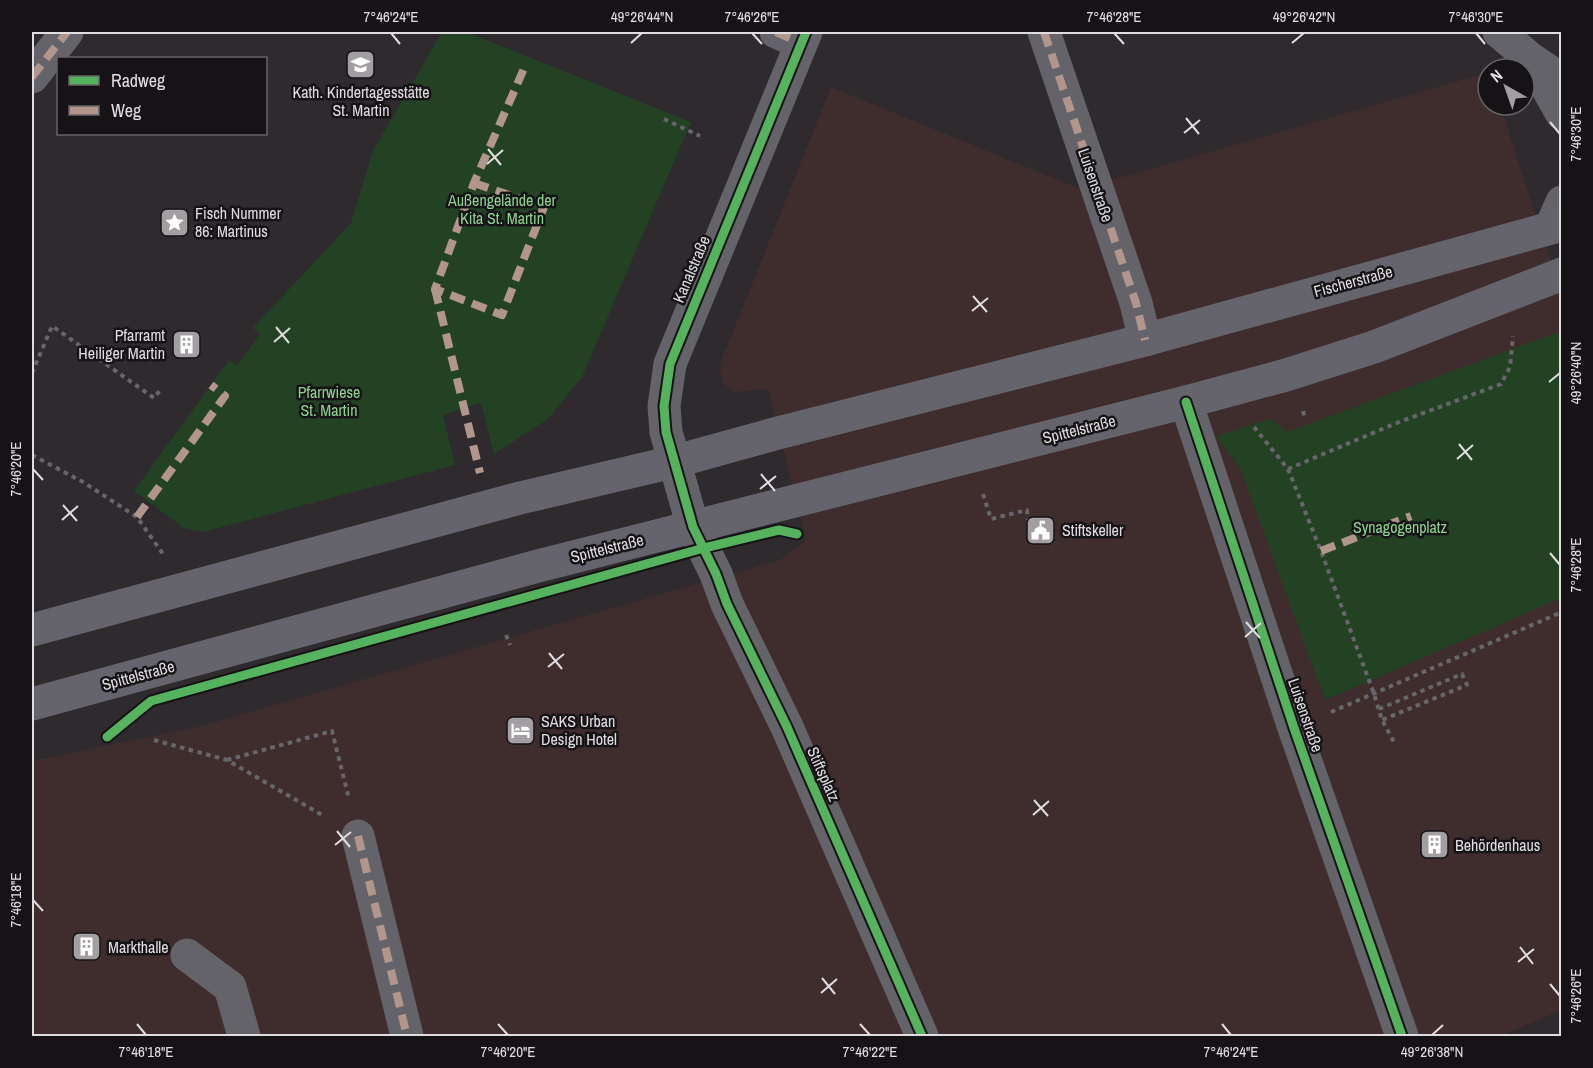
<svg xmlns="http://www.w3.org/2000/svg" width="1593" height="1068" viewBox="0 0 1593 1068" font-family="'Archivo Narrow',sans-serif">
<style>
.commercial{fill:#3e2d2c}
.green{fill:#234224}
.lines{fill:none;stroke-linecap:round;stroke-linejoin:round}
.path{stroke:#67666b;stroke-width:4;stroke-dasharray:4.5 4.5;stroke-linecap:butt}
.minor{stroke:#64636a;stroke-width:33}
.major{stroke:#65646c;stroke-width:33}
.quiet{stroke:#b2968c;stroke-width:8;stroke-dasharray:15 8;stroke-linecap:butt}
.cycleway-casing{stroke:#151315;stroke-width:13}
.cycleway{stroke:#56b35d;stroke-width:9}
.ticks{fill:none;stroke:#e0dde0;stroke-width:2}
.labels{text-anchor:middle;stroke-width:5;stroke-linejoin:round;paint-order:stroke}
.poi-label{font-size:16px;fill:#e0dde0;stroke:#151315;text-anchor:start}
.street-label{font-size:16px;fill:#e0dde0;stroke:#151315}
.park-label{font-size:16px;fill:#8dd390;stroke:#151315}
.neatline{fill:none;stroke:#e0dde0;stroke-width:2}
.ticks-label{font-size:15px;text-anchor:middle;fill:#e0dde0}
</style>
<rect width="100%" height="100%" fill="#2e2a2e"/>
<!-- commercial -->
<polygon class="commercial" points="1483,74 1488,81 1488,105 1500,105 1561,292 1561,1010 1502,1036 32,1036 32,761 201,726 780,560 806,541 768,389 735,392 724,384 720,372 722,359 831,87 1080,189"/>
<!-- green -->
<g class="green">
<polygon points="442,32 466,32 691,122 582,377 548,419 494,454 481,403 443,415 455,465 203,532 184,528 134,491 229,360 237,366 260,334 253,328 351,223 373,151"/>
<polygon points="1561,331 1561,598 1325,700 1241,470 1216,436 1270,419 1287,432"/>
</g>
<g class="lines">
<!-- path -->
<g class="path">
<polyline points="664,119 700,136"/>
<polyline points="32,373 52,326 154,398 161,389"/>
<polyline points="1303,411 1305,419"/>
<polyline points="1254,427 1288,469 1321,551 1374,694 1382,720 1394,742"/>
<polyline points="32,455 83,482 137,517 163,554"/>
<polyline points="1288,469 1394,424 1501,384 1510,367 1513,336"/>
<polyline points="983,494 991,519 1027,510 1028,520"/>
<polyline points="506,635 510,645"/>
<polyline points="1379,709 1462,674 1467,685 1382,720"/>
<polyline points="1331,712 1562,612"/>
<polyline points="154,740 227,760 324,816"/>
<polyline points="227,760 332,731 349,799"/>
</g>
<!-- minor -->
<g class="minor">
<polyline points="776,32 801,43"/>
<polyline points="806,32 670,364 664,406 666,432 693,527 716,574 727,604 787,727 922,1036"/>
<polyline points="1044,32 1136,303 1145,340"/>
<polyline points="1499,32 1531,59 1562,80"/>
<polyline points="1533,63 1562,114"/>
<polyline points="32,77 67,32"/>
<polyline points="1551,227 1562,202"/>
<polyline points="1186,402 1294,728 1402,1036"/>
<polyline points="358,836 407,1036"/>
<polyline points="187,955 230,987 244,1036"/>
</g>
<!-- major -->
<g class="major">
<polyline points="32,630 520,498 673,462 774,434 1145,340 1562,225"/>
<polyline points="32,704 538,566 1186,402 1286,375 1374,347 1562,274"/>
</g>
<!-- quiet -->
<g class="quiet">
<polyline points="776,32 801,43"/>
<polyline points="1044,32 1136,303 1145,340"/>
<polyline points="32,77 67,32"/>
<polyline points="474,183 544,207 502,315 435,289 474,183 526,64"/>
<polyline points="435,289 480,473"/>
<polyline points="137,517 225,396 211,385"/>
<polyline points="1321,551 1411,516"/>
<polyline points="358,836 407,1036"/>
</g>
<defs>
<g id="cycleway">
<polyline points="806,32 670,364 664,406 666,432 693,527 716,574 727,604 787,727 922,1036"/>
<polyline points="1186,402 1294,728 1402,1036"/>
<polyline points="107,737 151,701 704,548 779,530 797,534"/>
</g>
</defs>
<!-- cycleway casing -->
<use href="#cycleway" class="cycleway-casing"/>
<!-- cycleway -->
<use href="#cycleway" class="cycleway"/>
</g>
<!-- ticks -->
<path class="ticks" d="M391,33L400,44M752,33L762,44M1114,33L1124,44M1476,33L1485,44M631,43L642,33M1292,43L1304,33M1186,118L1199,134M1550,122L1560,134M1184,133L1200,120M488,149L501,165M487,164L503,150M973,296L987,312M972,311L988,298M276,327L289,343M274,342L290,328M1549,382L1560,373M1459,444L1472,460M1457,459L1473,445M33,469L43,480M761,474L775,491M760,489L776,476M63,505L77,521M62,520L78,506M1550,553L1560,565M1246,622L1260,638M1245,637L1261,623M549,653L562,669M548,667L564,654M1034,800L1048,816M1033,815L1049,801M337,831L350,847M335,845L351,832M33,900L43,911M1520,947L1533,964M1518,962L1534,949M822,978L835,994M1550,984L1560,996M821,993L837,979M137,1024L146,1035M498,1024L508,1035M860,1024L870,1035M1222,1024L1231,1035M1432,1035L1443,1025"/>
<!-- icons -->
<defs>
<symbol id="school-square" viewBox="-11 -11 22 22"><rect x="-9" y="-9" width="18" height="18" rx="4" fill="#a29ea2" stroke="#151315"/><path d="M0-5L7-2L0 1L-7-2ZM-4 1L0 2.5L4 1V4Q0 6-4 4Z" fill="#fff"/></symbol>
<symbol id="sight-square" viewBox="-11 -11 22 22"><rect x="-9" y="-9" width="18" height="18" rx="4" fill="#a29ea2" stroke="#151315"/><path d="M0-6L1.8-2.2L6-1.7L2.9 1.2L3.7 5.4L0 3.3L-3.7 5.4L-2.9 1.2L-6-1.7L-1.8-2.2Z" fill="#fff"/></symbol>
<symbol id="building-square" viewBox="-11 -11 22 22"><rect x="-9" y="-9" width="18" height="18" rx="4" fill="#a29ea2" stroke="#151315"/><path d="M-4-6H4V6H1V3H-1V6H-4ZM-2.5-4.3h1.7v1.8h-1.7ZM.8-4.3h1.7v1.8H.8ZM-2.5-1h1.7V.8h-1.7ZM.8-1h1.7V.8H.8Z" fill="#fff"/></symbol>
<symbol id="civic-square" viewBox="-11 -11 22 22"><rect x="-9" y="-9" width="18" height="18" rx="4" fill="#a29ea2" stroke="#151315"/><path d="M-.6-6.5H3V-4.5H.6V-3L4-1V1h2V6H-6V1h2V-1L-.6-3ZM-1.2 2.5V6h2.4V2.5Z" fill="#fff"/></symbol>
<symbol id="hotel-square" viewBox="-11 -11 22 22"><rect x="-9" y="-9" width="18" height="18" rx="4" fill="#a29ea2" stroke="#151315"/><path d="M-6-4.5h1.5V1H6V5H4.5V3h-9V5H-6ZM-4 0a1.8 1.8 0 1 1 3.6 0ZM.5 0V-2.5h3Q6-2.5 6 0Z" fill="#fff"/></symbol>
</defs>
<g fill-rule="evenodd">
<use href="#school-square" x="344" y="48" width="33" height="33"/>
<use href="#sight-square" x="158" y="206" width="33" height="33"/>
<use href="#building-square" x="170" y="328" width="33" height="33"/>
<use href="#civic-square" x="1024" y="514" width="33" height="33"/>
<use href="#hotel-square" x="504" y="714" width="33" height="33"/>
<use href="#building-square" x="1418" y="828" width="33" height="33"/>
<use href="#building-square" x="70" y="930" width="33" height="33"/>
</g>
<g class="labels">
<!-- poi labels -->
<g class="poi-label">
<text x="361" y="98" text-anchor="middle">Kath. Kindertagesstätte<tspan x="361" dy="18">St. Martin</tspan></text>
<text x="195" y="219">Fisch Nummer<tspan x="195" dy="18">86: Martinus</tspan></text>
<text x="165" y="341" text-anchor="end">Pfarramt<tspan x="165" dy="18">Heiliger Martin</tspan></text>
<text x="1062" y="536">Stiftskeller</text>
<text x="541" y="727">SAKS Urban<tspan x="541" dy="18">Design Hotel</tspan></text>
<text x="1455" y="851">Behördenhaus</text>
<text x="108" y="953">Markthalle</text>
</g>
<!-- street labels -->
<g class="street-label">
<text transform="translate(1096 185) rotate(71)" y="6">Luisenstraße</text>
<text transform="translate(691 269) rotate(-67)" y="6">Kanalstraße</text>
<text transform="translate(1353 281) rotate(-15)" y="6">Fischerstraße</text>
<text transform="translate(1079 429) rotate(-14)" y="6">Spittelstraße</text>
<text transform="translate(607 548) rotate(-14)" y="6">Spittelstraße</text>
<text transform="translate(138 675) rotate(-15)" y="6">Spittelstraße</text>
<text transform="translate(1306 715) rotate(71)" y="6">Luisenstraße</text>
<text transform="translate(824 774) rotate(66)" y="6">Stiftsplatz</text>
</g>
<!-- park labels -->
<g class="park-label">
<text x="502" y="206">Außengelände der<tspan x="502" dy="18">Kita St. Martin</tspan></text>
<text x="329" y="398">Pfarrwiese<tspan x="329" dy="18">St. Martin</tspan></text>
<text x="1400" y="533">Synagogenplatz</text>
</g>
</g>
<!-- border -->
<rect width="1593" height="1068" fill="none" stroke="#151315" stroke-width="66"/>
<!-- legend -->
<rect x="57" y="57" width="210" height="78" fill="#151315" stroke="#666466" stroke-width="1.5"/>
<rect x="69" y="76" width="30" height="9" fill="#56b35d" stroke="#666466" stroke-width="1.5"/>
<text x="111" y="87" font-size="18" fill="#e0dde0">Radweg</text>
<rect x="69" y="106" width="30" height="9" fill="#b2968c" stroke="#666466" stroke-width="1.5"/>
<text x="111" y="117" font-size="18" fill="#e0dde0">Weg</text>
<!-- north arrow -->
<g transform="translate(1506 87) rotate(320)"><circle r="28" fill="#151315" stroke="#666466" stroke-width="1.5"/>
<path d="M0-4.5L10 22L0 15L-10 22Z" fill="#a29ea2"/>
<text y="-9" font-size="16" font-weight="bold" text-anchor="middle" fill="#e0dde0">N</text>
</g>
<rect x="33" y="33" width="1527" height="1002" class="neatline"/>
<g class="ticks-label">
<text x="391" y="22">7°46'24"E</text>
<text x="642" y="22">49°26'44"N</text>
<text x="752" y="22">7°46'26"E</text>
<text x="1114" y="22">7°46'28"E</text>
<text x="1304" y="22">49°26'42"N</text>
<text x="1476" y="22">7°46'30"E</text>
<text transform="translate(1576 134) rotate(-90)" y="5">7°46'30"E</text>
<text transform="translate(1576 373) rotate(-90)" y="5">49°26'40"N</text>
<text transform="translate(16 469) rotate(-90)" y="5">7°46'20"E</text>
<text transform="translate(1576 565) rotate(-90)" y="5">7°46'28"E</text>
<text transform="translate(16 900) rotate(-90)" y="5">7°46'18"E</text>
<text transform="translate(1576 996) rotate(-90)" y="5">7°46'26"E</text>
<text x="146" y="1057">7°46'18"E</text>
<text x="508" y="1057">7°46'20"E</text>
<text x="870" y="1057">7°46'22"E</text>
<text x="1231" y="1057">7°46'24"E</text>
<text x="1432" y="1057">49°26'38"N</text>
</g>
</svg>
